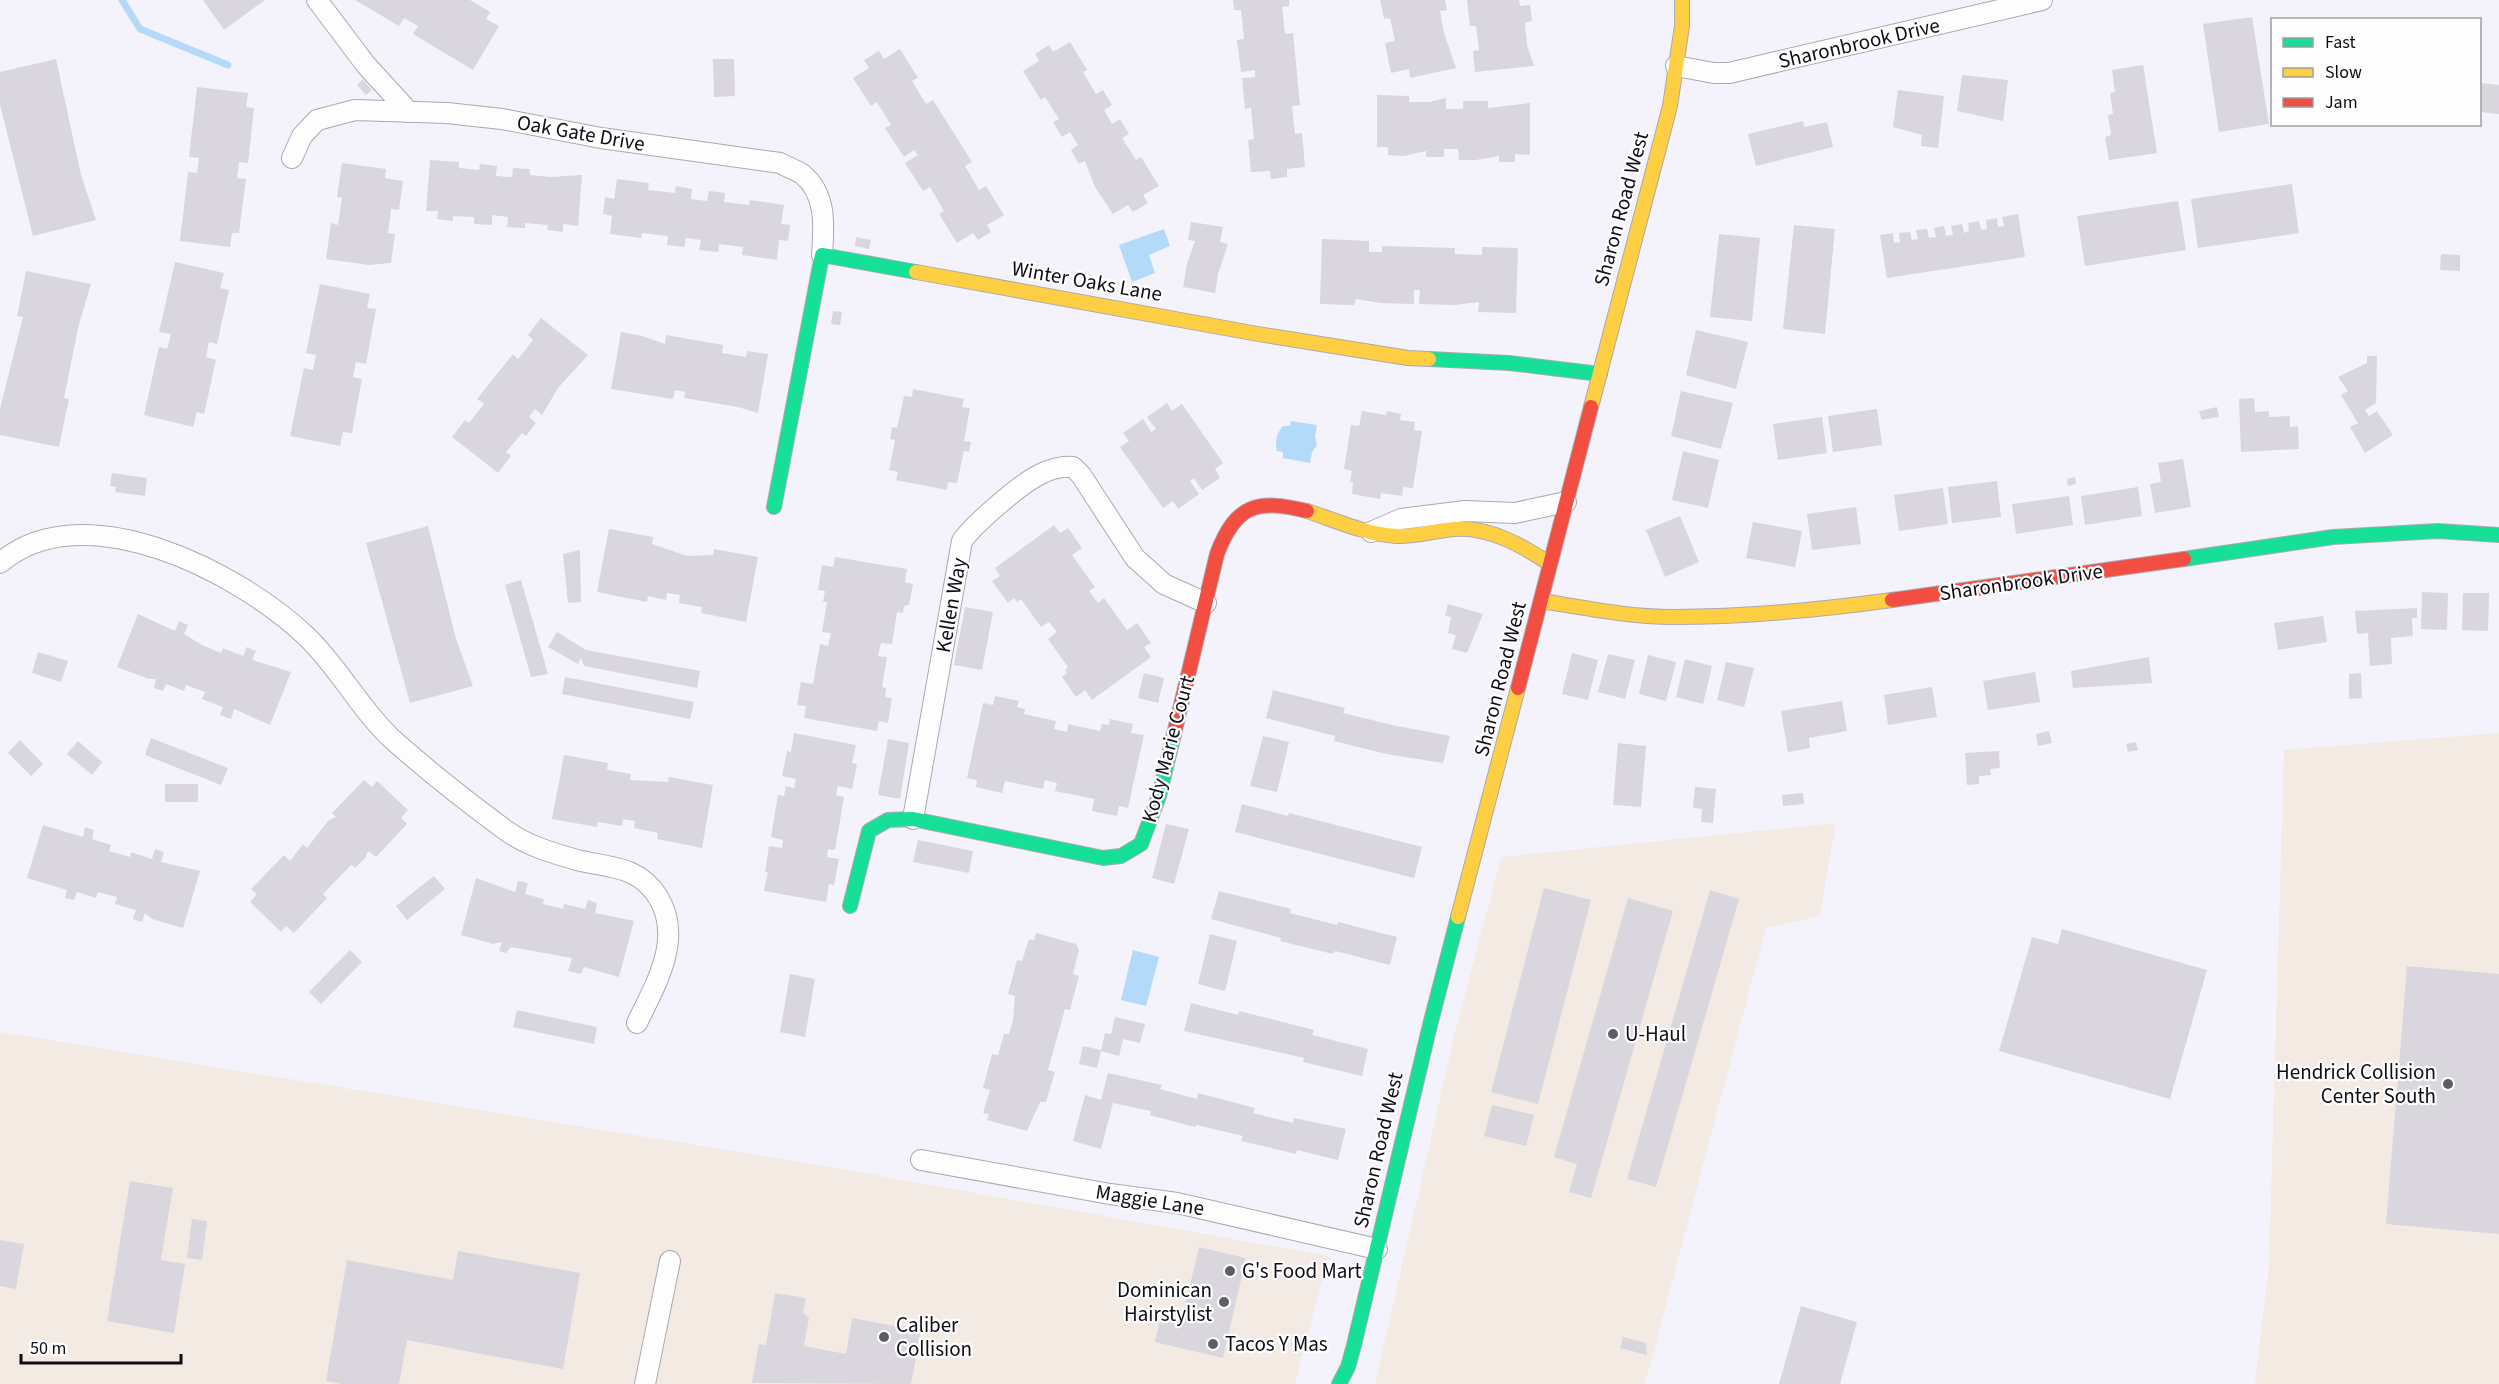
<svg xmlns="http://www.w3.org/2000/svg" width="2499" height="1384" viewBox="0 0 2499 1384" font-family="'Source Sans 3',sans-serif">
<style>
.commercial{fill:#f3eae4}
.water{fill:#b3dbf9}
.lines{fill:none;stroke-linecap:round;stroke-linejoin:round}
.stream{stroke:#b3dbf9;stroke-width:7}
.building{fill:#dad6de}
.street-casing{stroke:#aba9b1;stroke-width:22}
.fast-casing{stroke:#aba9b1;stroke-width:16}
.slow-casing{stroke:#aba9b1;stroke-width:16}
.jam-casing{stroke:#aba9b1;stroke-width:16}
.street{stroke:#fdfdfe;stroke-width:20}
.fast{stroke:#16e098;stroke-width:14}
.slow{stroke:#ffcf43;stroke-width:14}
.jam{stroke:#f24e42;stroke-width:14}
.poi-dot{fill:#5e5c66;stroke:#fefefe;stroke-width:2}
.labels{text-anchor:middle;stroke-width:4.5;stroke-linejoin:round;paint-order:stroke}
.street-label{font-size:21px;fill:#0e0c15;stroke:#fefefe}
.poi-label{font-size:21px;fill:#0e0c15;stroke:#fefefe;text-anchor:start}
</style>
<rect width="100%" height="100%" fill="#f4f2fb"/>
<!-- commercial -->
<g class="commercial">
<polygon points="2499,733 2499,1384 2255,1384 2269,1264 2284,750"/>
<polygon points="1836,823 1820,916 1766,928 1645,1384 1375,1384 1455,1033 1501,857"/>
<polygon points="0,1032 824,1166 1328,1256 1295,1384 0,1384"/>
</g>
<!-- water -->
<g class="water">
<polygon points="1164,229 1170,246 1149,255 1155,273 1132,282 1119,245"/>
<path d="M1291,421L1317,425L1315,437L1317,445L1312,452L1310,463L1283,458V452L1277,451C1275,441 1276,434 1283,426H1290Z"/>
<polygon points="1133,950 1159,957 1146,1006 1121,1000"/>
</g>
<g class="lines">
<!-- stream -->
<polyline class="stream" points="122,0 140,29 228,65"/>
</g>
<!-- building -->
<g class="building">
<polygon points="203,0 265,0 224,30"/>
<polygon points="355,0 470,0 490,12 486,19 499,26 473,70 413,34 418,26 404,18 399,26"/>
<polygon points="1233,0 1289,0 1289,6 1282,7 1285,34 1293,33 1300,105 1292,106 1295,134 1302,133 1305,167 1287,169 1287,177 1271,179 1270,171 1251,172 1248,140 1254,139 1251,108 1245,109 1242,78 1255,77 1255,70 1241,72 1237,40 1244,39 1241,10 1234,10"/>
<polygon points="1380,0 1445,0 1447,10 1440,11 1444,33 1456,68 1410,78 1409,69 1391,73 1385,43 1395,41 1390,18 1384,19"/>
<polygon points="1467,0 1519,0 1520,6 1530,5 1532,21 1525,23 1527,45 1534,66 1475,72 1473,51 1479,50 1476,26 1470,26"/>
<polygon points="2252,17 2269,124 2219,132 2203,24"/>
<polygon points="1070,42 1087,70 1083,72 1096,94 1103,90 1112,105 1104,110 1112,124 1120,119 1129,134 1122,138 1136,160 1141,157 1159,186 1143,195 1148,203 1133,212 1128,205 1113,214 1095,187 1085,161 1079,164 1071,150 1078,145 1070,132 1062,137 1053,122 1059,119 1045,97 1041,100 1023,71 1039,61 1035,54 1049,45 1053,52"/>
<polygon points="900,49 918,78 912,81 926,104 933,100 972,162 965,166 979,190 986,186 1004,215 987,225 991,232 978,240 973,233 957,243 939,214 944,211 930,187 923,191 905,163 918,155 914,150 904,157 885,128 891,125 877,102 871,106 853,78 869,68 864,60 879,51 884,59"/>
<polygon points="56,59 81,175 96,220 33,236 0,105 0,72"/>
<polygon points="713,59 734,59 735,96 714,97"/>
<polygon points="2143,65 2157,153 2109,160 2105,137 2111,135 2108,115 2113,114 2110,93 2115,92 2112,70"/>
<polygon points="1962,75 2008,80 2003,121 1957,111"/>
<polygon points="363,79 372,90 366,95 357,85"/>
<polygon points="2480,83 2499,85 2499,114 2480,112"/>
<polygon points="197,87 248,93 246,107 254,108 248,163 239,162 237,178 246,179 239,233 232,233 230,247 180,241 188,172 197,173 199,158 189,157"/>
<polygon points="1898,90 1944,96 1938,148 1921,146 1922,135 1893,127"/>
<polygon points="1377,95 1409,96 1409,102 1429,102 1446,98 1446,109 1463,109 1463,101 1488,101 1488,108 1530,103 1530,155 1515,154 1515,162 1499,162 1499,156 1476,160 1459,160 1458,149 1444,149 1444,157 1426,157 1426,151 1404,156 1388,155 1388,147 1377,147"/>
<polygon points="1803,121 1804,127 1827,122 1833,147 1756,166 1748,134"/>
<polygon points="430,160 459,162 459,168 479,170 480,164 497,166 496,176 512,177 513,168 530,169 530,175 550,177 582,175 578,226 563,224 563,232 547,230 548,225 525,223 525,228 507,227 508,217 492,215 492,225 474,224 474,217 453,216 453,221 437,219 438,211 426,211"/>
<polygon points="342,163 386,169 385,178 403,181 399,210 391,209 388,233 395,234 391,263 369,265 326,259 331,223 338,225 342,198 337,197"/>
<polygon points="617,179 649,183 648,190 675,193 676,186 692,189 691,199 707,201 709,191 725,193 724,202 749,205 750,200 784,205 781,224 790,225 788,241 779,240 777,260 742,255 743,247 719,244 718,252 699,250 701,240 686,238 684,247 667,245 668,236 642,233 641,238 610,234 612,216 603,214 605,197 614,199"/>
<polygon points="2292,184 2299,233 2198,248 2191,199"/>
<polygon points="2178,201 2186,250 2085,266 2077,216"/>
<polygon points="2018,214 2025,257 1887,278 1880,235 1893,233 1894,243 1900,242 1899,233 1910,232 1912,240 1918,239 1916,230 1927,229 1929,238 1936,237 1934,228 1944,226 1946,236 1953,235 1951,226 1962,224 1964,233 1969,231 1968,223 1979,221 1981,230 1987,229 1986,220 1997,218 1998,227 2004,226 2002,217"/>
<polygon points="1191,222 1223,227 1220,242 1228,244 1218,274 1215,293 1183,287 1187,264 1195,241 1188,240"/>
<polygon points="1794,225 1835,229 1825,334 1783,329"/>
<polygon points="1719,234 1760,238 1752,321 1710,317"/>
<polygon points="856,237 871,240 869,249 855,246"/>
<polygon points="1322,239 1369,241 1369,252 1382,252 1382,246 1455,248 1455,254 1482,255 1482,247 1518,248 1516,313 1478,312 1479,302 1454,305 1419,304 1420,290 1414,290 1414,304 1380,303 1356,299 1354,305 1320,304"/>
<polygon points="2441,254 2460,255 2460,271 2440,270"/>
<polygon points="175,262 224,273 220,288 229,290 217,344 209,342 206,357 216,360 204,414 197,412 193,427 144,415 159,347 167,349 171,334 159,332"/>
<polygon points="26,271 91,284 78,328 64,398 69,399 59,447 0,435 0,409 23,317 17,316"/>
<polygon points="320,284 370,294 367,308 376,309 366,364 356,362 353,377 362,379 352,433 343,432 340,446 290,436 304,368 313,370 316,355 306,353"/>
<polygon points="833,311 842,312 840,325 831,324"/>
<polygon points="541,318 588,355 558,388 542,415 535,409 529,417 536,423 526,436 522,433 506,452 511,456 498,473 452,437 465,420 469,423 484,404 477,399 513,354 518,359 533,340 528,335"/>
<polygon points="1696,330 1748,342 1736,389 1686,375"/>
<polygon points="621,332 642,336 665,344 666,335 723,345 722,353 746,357 747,351 768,354 758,413 738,407 684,398 685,392 675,390 673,399 611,389"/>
<polygon points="2367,356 2377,356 2376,403 2365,410 2369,416 2377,411 2393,435 2365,453 2350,427 2358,423 2341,395 2348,391 2338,377 2367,363"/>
<polygon points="913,389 964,399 962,407 970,408 964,441 971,442 969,452 964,451 957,483 948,482 947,490 896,480 898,472 889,470 895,440 890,439 892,427 897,428 904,396 912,397"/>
<polygon points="1681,391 1733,403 1721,449 1671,436"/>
<polygon points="2254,398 2255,412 2269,411 2269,417 2290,416 2290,427 2298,426 2299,449 2241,452 2239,399"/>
<polygon points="1167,403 1172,411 1182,404 1223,463 1215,469 1220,478 1202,490 1194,478 1190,481 1199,494 1178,509 1173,501 1163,508 1120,447 1129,441 1123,433 1143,419 1151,432 1156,429 1147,417"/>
<polygon points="2217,407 2219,417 2202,420 2199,411"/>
<polygon points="1877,409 1882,445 1833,452 1828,416"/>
<polygon points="1362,411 1386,415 1387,411 1401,414 1400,420 1415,422 1414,430 1422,431 1413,488 1403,487 1402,496 1381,493 1380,499 1352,494 1353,482 1350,482 1352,471 1344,469 1351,425 1359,426"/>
<polygon points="1822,417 1827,453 1778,460 1773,424"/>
<polygon points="1683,451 1719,460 1708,508 1672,500"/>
<polygon points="2183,459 2191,507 2155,513 2150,484 2161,482 2158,463"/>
<polygon points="112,473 147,478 145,496 115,492 116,487 110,486"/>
<polygon points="2075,477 2076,484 2068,486 2067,479"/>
<polygon points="1997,481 2001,517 1952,523 1948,487"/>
<polygon points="2138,487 2142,516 2085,525 2081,496"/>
<polygon points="1943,488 1948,524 1899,531 1894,495"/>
<polygon points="2069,496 2073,525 2016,534 2012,504"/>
<polygon points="1856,507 1861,544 1812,550 1807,514"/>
<polygon points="1680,516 1699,562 1665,577 1646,530"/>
<polygon points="1753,522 1802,531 1795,567 1746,558"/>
<polygon points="1054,525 1060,533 1068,528 1082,548 1072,555 1095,587 1089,591 1098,603 1104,598 1127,630 1137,623 1151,643 1144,647 1151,657 1092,700 1085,690 1076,697 1062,677 1067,673 1065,670 1068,667 1048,639 1057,632 1049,622 1041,627 1021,599 1017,602 1014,598 1008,603 992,581 1000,576 995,568"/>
<polygon points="428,526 456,639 473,686 410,703 366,543"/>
<polygon points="609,529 653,537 652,544 687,556 713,555 714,549 758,557 746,622 701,613 702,607 679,603 680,595 667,593 666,600 648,596 647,602 597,592"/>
<polygon points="580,550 581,602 568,603 563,554"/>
<polygon points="835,557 907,569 905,582 913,584 909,605 904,606 903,613 897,612 892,644 881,643 878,656 887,657 882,687 886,688 885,697 892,698 888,723 879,721 877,731 804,718 806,706 797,705 801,682 813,684 820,644 828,646 831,633 822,632 827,602 823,602 825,591 818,590 822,565 833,567"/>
<polygon points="521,580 548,674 531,677 505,585"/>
<polygon points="2422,592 2448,593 2447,630 2421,629"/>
<polygon points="2463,593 2489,593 2488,631 2462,630"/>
<polygon points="1448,604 1483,614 1467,653 1452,649 1456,635 1448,633 1451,617 1445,616"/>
<polygon points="965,607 993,612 982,670 954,665"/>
<polygon points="2417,608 2417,618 2412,618 2413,636 2391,638 2392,664 2370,666 2368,633 2357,634 2355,611"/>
<polygon points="138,614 175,631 179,621 188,625 184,634 202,645 221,653 223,648 243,656 247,647 256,651 252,660 291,672 270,725 234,709 231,719 220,715 223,707 202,699 205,692 186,685 184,691 166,684 163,691 154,688 156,679 149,679 117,667"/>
<polygon points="2323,616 2327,642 2278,650 2274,623"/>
<polygon points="557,632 586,650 700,671 697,688 584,666 581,658 578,664 548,647"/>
<polygon points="38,652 68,661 61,682 32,673"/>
<polygon points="1572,653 1598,660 1588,700 1562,694"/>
<polygon points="1608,654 1635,660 1625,699 1598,692"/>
<polygon points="1648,655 1676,662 1666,701 1639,694"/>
<polygon points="2149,657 2152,683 2073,688 2071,671"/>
<polygon points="1685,659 1712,666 1703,704 1676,697"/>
<polygon points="1726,662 1754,668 1744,707 1717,700"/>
<polygon points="2035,672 2040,702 1988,710 1983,681"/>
<polygon points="1144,673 1164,678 1158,703 1138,698"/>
<polygon points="2361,673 2362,698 2349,699 2349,674"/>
<polygon points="565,677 694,702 690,719 562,694"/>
<polygon points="1932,687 1937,717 1888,725 1884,695"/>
<polygon points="1273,690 1345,708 1343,713 1392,725 1450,736 1443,763 1386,754 1334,741 1335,736 1266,718"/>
<polygon points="995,696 1019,701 1017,707 1025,709 1024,714 1056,721 1054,729 1067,732 1068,724 1100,731 1102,724 1109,725 1110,719 1133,724 1131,733 1144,735 1128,808 1119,806 1117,816 1092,811 1094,799 1055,791 1057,783 1045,780 1043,789 1005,781 1002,793 976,787 977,780 967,778 983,703 993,705"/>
<polygon points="1842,701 1847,731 1809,738 1810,748 1788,752 1781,711"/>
<polygon points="2049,731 2052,743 2038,746 2036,734"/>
<polygon points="794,733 856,745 852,763 857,764 852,789 838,786 836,795 844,797 835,850 828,849 827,857 839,859 834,885 829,884 826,902 764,891 768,872 765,872 769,846 782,848 783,840 771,837 778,795 784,796 786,786 794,788 796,779 782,776 787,751 791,752"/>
<polygon points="1263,736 1289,742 1277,792 1250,786"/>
<polygon points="151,738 228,768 221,785 145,755"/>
<polygon points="888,739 909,743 900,799 878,795"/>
<polygon points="20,740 43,764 31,776 8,753"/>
<polygon points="78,741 102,762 92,775 67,754"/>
<polygon points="2136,742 2138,750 2128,752 2126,744"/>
<polygon points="1618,743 1646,746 1641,807 1613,805"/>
<polygon points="1999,751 2000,768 1990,769 1991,775 1979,776 1979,784 1967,785 1965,753"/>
<polygon points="564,755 608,763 607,770 631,774 630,780 668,782 669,777 713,785 702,848 657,839 658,833 634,828 635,821 623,819 622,826 598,822 597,827 552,819"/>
<polygon points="364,780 372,787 377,781 408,810 401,818 407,824 376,857 368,851 365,858 355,868 351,865 323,894 327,898 294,933 286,926 281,932 250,902 257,894 251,889 284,855 290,861 303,844 307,848 328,821 336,817 332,813"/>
<rect x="165" y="784" width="33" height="18"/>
<polygon points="1695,787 1716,789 1713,823 1701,822 1702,809 1693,808"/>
<polygon points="1803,793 1804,804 1783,806 1782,795"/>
<polygon points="1242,804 1288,816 1289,813 1422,847 1414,878 1235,832"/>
<polygon points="1166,824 1189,829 1174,884 1152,878"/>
<polygon points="43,825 83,837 85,827 94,830 92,839 111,845 109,851 130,857 131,852 152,859 155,849 164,852 161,862 200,871 183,928 152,919 145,913 142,922 133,919 136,910 115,904 117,897 98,892 96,898 77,892 74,900 65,898 67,890 27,878"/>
<polygon points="918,840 973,851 969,873 913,862"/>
<polygon points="434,876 445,889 407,920 396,906"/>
<polygon points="476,878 515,892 518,881 528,883 525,894 544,899 543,904 563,909 564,904 585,909 588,900 597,903 595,913 634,921 619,977 584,967 581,974 568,971 572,958 511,947 506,953 499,951 502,942 493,944 461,935"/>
<polygon points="1544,888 1591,900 1538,1104 1491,1092"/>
<polygon points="1710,890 1739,899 1656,1187 1627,1179"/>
<polygon points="1219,891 1291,909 1290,913 1337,925 1338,922 1397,937 1390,965 1335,951 1333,954 1280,941 1281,938 1211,919"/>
<polygon points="1628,898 1673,911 1591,1198 1569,1192 1577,1164 1554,1157"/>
<polygon points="2062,929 2207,970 2170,1099 1999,1051 2032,937 2058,944"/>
<polygon points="1036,933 1076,944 1079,950 1073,974 1079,976 1070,1010 1065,1009 1048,1070 1055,1072 1046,1102 1040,1102 1027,1131 987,1120 989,1114 983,1113 990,1090 983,1088 992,1054 998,1055 1004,1034 1009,1034 1013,1020 1015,996 1008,994 1017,960 1022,961 1029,939 1034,940"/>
<polygon points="1210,934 1237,941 1225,991 1198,984"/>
<polygon points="350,950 362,962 321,1004 309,992"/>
<polygon points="2407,966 2499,974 2499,1234 2386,1224"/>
<polygon points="790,974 815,979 805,1037 780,1032"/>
<polygon points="1191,1003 1238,1015 1239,1011 1314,1030 1312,1035 1368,1049 1362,1076 1303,1062 1304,1058 1184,1031"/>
<polygon points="517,1010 597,1027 594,1044 513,1027"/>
<polygon points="1115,1017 1145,1024 1140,1043 1123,1039 1119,1056 1101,1051 1097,1068 1079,1064 1083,1046 1101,1050 1105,1033 1111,1034"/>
<polygon points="1108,1073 1162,1085 1160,1089 1197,1099 1198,1093 1255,1108 1253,1113 1293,1123 1294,1118 1346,1129 1338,1160 1297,1150 1296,1154 1241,1141 1243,1136 1197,1125 1195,1127 1150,1115 1151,1111 1113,1103 1101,1149 1073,1141 1085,1095 1101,1100"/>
<polygon points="1492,1105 1534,1115 1526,1146 1484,1136"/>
<polygon points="130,1181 173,1188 161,1260 185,1264 174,1333 107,1321"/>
<polygon points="192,1219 207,1221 202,1260 187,1258"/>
<polygon points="0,1240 24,1244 16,1289 0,1286"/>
<polygon points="1199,1247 1246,1258 1223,1358 1155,1342 1160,1319 1181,1323"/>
<polygon points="458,1251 580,1273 563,1369 407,1340 399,1384 342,1384 326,1381 347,1260 453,1280"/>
<polygon points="775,1293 806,1298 803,1313 809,1318 804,1346 846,1354 852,1318 921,1331 911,1384 752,1383 759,1344 766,1345"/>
<polygon points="1801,1306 1857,1322 1840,1384 1779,1384"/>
<polygon points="1623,1337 1646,1343 1647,1355 1620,1348"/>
</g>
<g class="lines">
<defs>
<g id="street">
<polyline points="317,0 366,65 409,112"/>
<polyline points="1676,66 1714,73 1729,73 2042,0"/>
<path d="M292,158L302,136L317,120L355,110L447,113L502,119L601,138L780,163C787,167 796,170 802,174C827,194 824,226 822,255"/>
<polyline points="1371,532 1401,519 1465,511 1515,513 1566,502"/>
<path d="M0,563C83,491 240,573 306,636C338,666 359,708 392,739C428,771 466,801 504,829C525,845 552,853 577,860C609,868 638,865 658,897C684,939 655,985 637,1023"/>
<path d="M913,819L962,541C973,525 1018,486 1037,476C1047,470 1061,466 1073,467L1081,475L1135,558L1164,584L1206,603"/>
<polyline points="921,1160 1110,1194 1177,1203 1377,1249"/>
<polyline points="645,1384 670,1261"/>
</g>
<g id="fast">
<polyline points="1429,359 1509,363 1600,374"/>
<polyline points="774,507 822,255 916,272"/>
<polyline points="2184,559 2333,537 2438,531 2499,535"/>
<polyline points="850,906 869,831 888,820 913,819 1103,858 1121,856 1141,844 1159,796 1174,734"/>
<polyline points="1339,1384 1348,1367 1354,1345 1430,1025 1458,917"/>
</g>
<g id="slow">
<polyline points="916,272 1258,334 1408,358 1429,359"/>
<polyline points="1591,407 1670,106 1682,26 1682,0"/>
<path d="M1307,511C1337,521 1365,534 1396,536C1417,537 1436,530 1456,529C1490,527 1523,546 1550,564"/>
<path d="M1542,601C1585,608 1629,617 1673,617C1747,617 1819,610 1892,600"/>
<polyline points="1458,917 1518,688"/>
</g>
<g id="jam">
<polyline points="1892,600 2184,559"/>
<polyline points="1518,688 1591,407"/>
<path d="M1174,734L1217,554C1236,504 1257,499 1307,511"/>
</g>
</defs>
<!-- street casing -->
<use href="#street" class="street-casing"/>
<!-- fast casing -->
<use href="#fast" class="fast-casing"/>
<!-- slow casing -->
<use href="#slow" class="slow-casing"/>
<!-- jam casing -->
<use href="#jam" class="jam-casing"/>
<!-- street -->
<use href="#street" class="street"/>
<!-- fast -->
<use href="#fast" class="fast"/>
<!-- slow -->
<use href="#slow" class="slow"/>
<!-- jam -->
<use href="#jam" class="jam"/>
</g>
<!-- markers -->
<g class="poi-dot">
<circle cx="1613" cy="1034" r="6"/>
<circle cx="2448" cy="1084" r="6"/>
<circle cx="1230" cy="1271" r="6"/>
<circle cx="1224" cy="1302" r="6"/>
<circle cx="884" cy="1337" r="6"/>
<circle cx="1213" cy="1344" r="6"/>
</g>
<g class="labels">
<!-- street labels -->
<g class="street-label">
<text transform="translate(1859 43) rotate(-13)" y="7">Sharonbrook Drive</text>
<text transform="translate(581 133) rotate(10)" y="7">Oak Gate Drive</text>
<text transform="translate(1621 209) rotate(-75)" y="7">Sharon Road West</text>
<text transform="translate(1087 281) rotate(10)" y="7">Winter Oaks Lane</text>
<text transform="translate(2021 582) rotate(-8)" y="7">Sharonbrook Drive</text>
<text transform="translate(951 605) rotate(-80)" y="7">Kellen Way</text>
<text transform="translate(1500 679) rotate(-76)" y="7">Sharon Road West</text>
<text transform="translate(1168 749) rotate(-75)" y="7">Kody Marie Court</text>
<text transform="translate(1378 1150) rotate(-77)" y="7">Sharon Road West</text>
<text transform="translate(1150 1200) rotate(9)" y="7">Maggie Lane</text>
</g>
<!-- poi labels -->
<g class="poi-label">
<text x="1625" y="1041">U-Haul</text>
<text x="2436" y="1079" text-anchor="end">Hendrick Collision<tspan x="2436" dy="24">Center South</tspan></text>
<text x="1242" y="1278">G's Food Mart</text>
<text x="1212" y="1297" text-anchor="end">Dominican<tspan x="1212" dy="24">Hairstylist</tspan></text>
<text x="896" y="1332">Caliber<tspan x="896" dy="24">Collision</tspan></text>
<text x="1225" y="1351">Tacos Y Mas</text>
</g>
</g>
<!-- legend -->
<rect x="2271" y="18" width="210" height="108" fill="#fefefe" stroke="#9e9da1" stroke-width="1.5"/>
<rect x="2283" y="38" width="30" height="9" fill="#16e098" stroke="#9e9da1" stroke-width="1.5"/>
<text x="2325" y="48" font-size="18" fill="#0e0c15">Fast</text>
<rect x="2283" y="68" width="30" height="9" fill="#ffcf43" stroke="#9e9da1" stroke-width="1.5"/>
<text x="2325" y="78" font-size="18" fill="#0e0c15">Slow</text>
<rect x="2283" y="98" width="30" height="9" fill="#f24e42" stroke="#9e9da1" stroke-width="1.5"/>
<text x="2325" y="108" font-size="18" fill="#0e0c15">Jam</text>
<!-- scale -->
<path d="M21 1354v9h160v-9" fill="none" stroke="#0e0c15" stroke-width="3"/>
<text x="30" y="1354" font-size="18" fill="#0e0c15" stroke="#fefefe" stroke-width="4.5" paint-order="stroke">50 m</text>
</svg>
